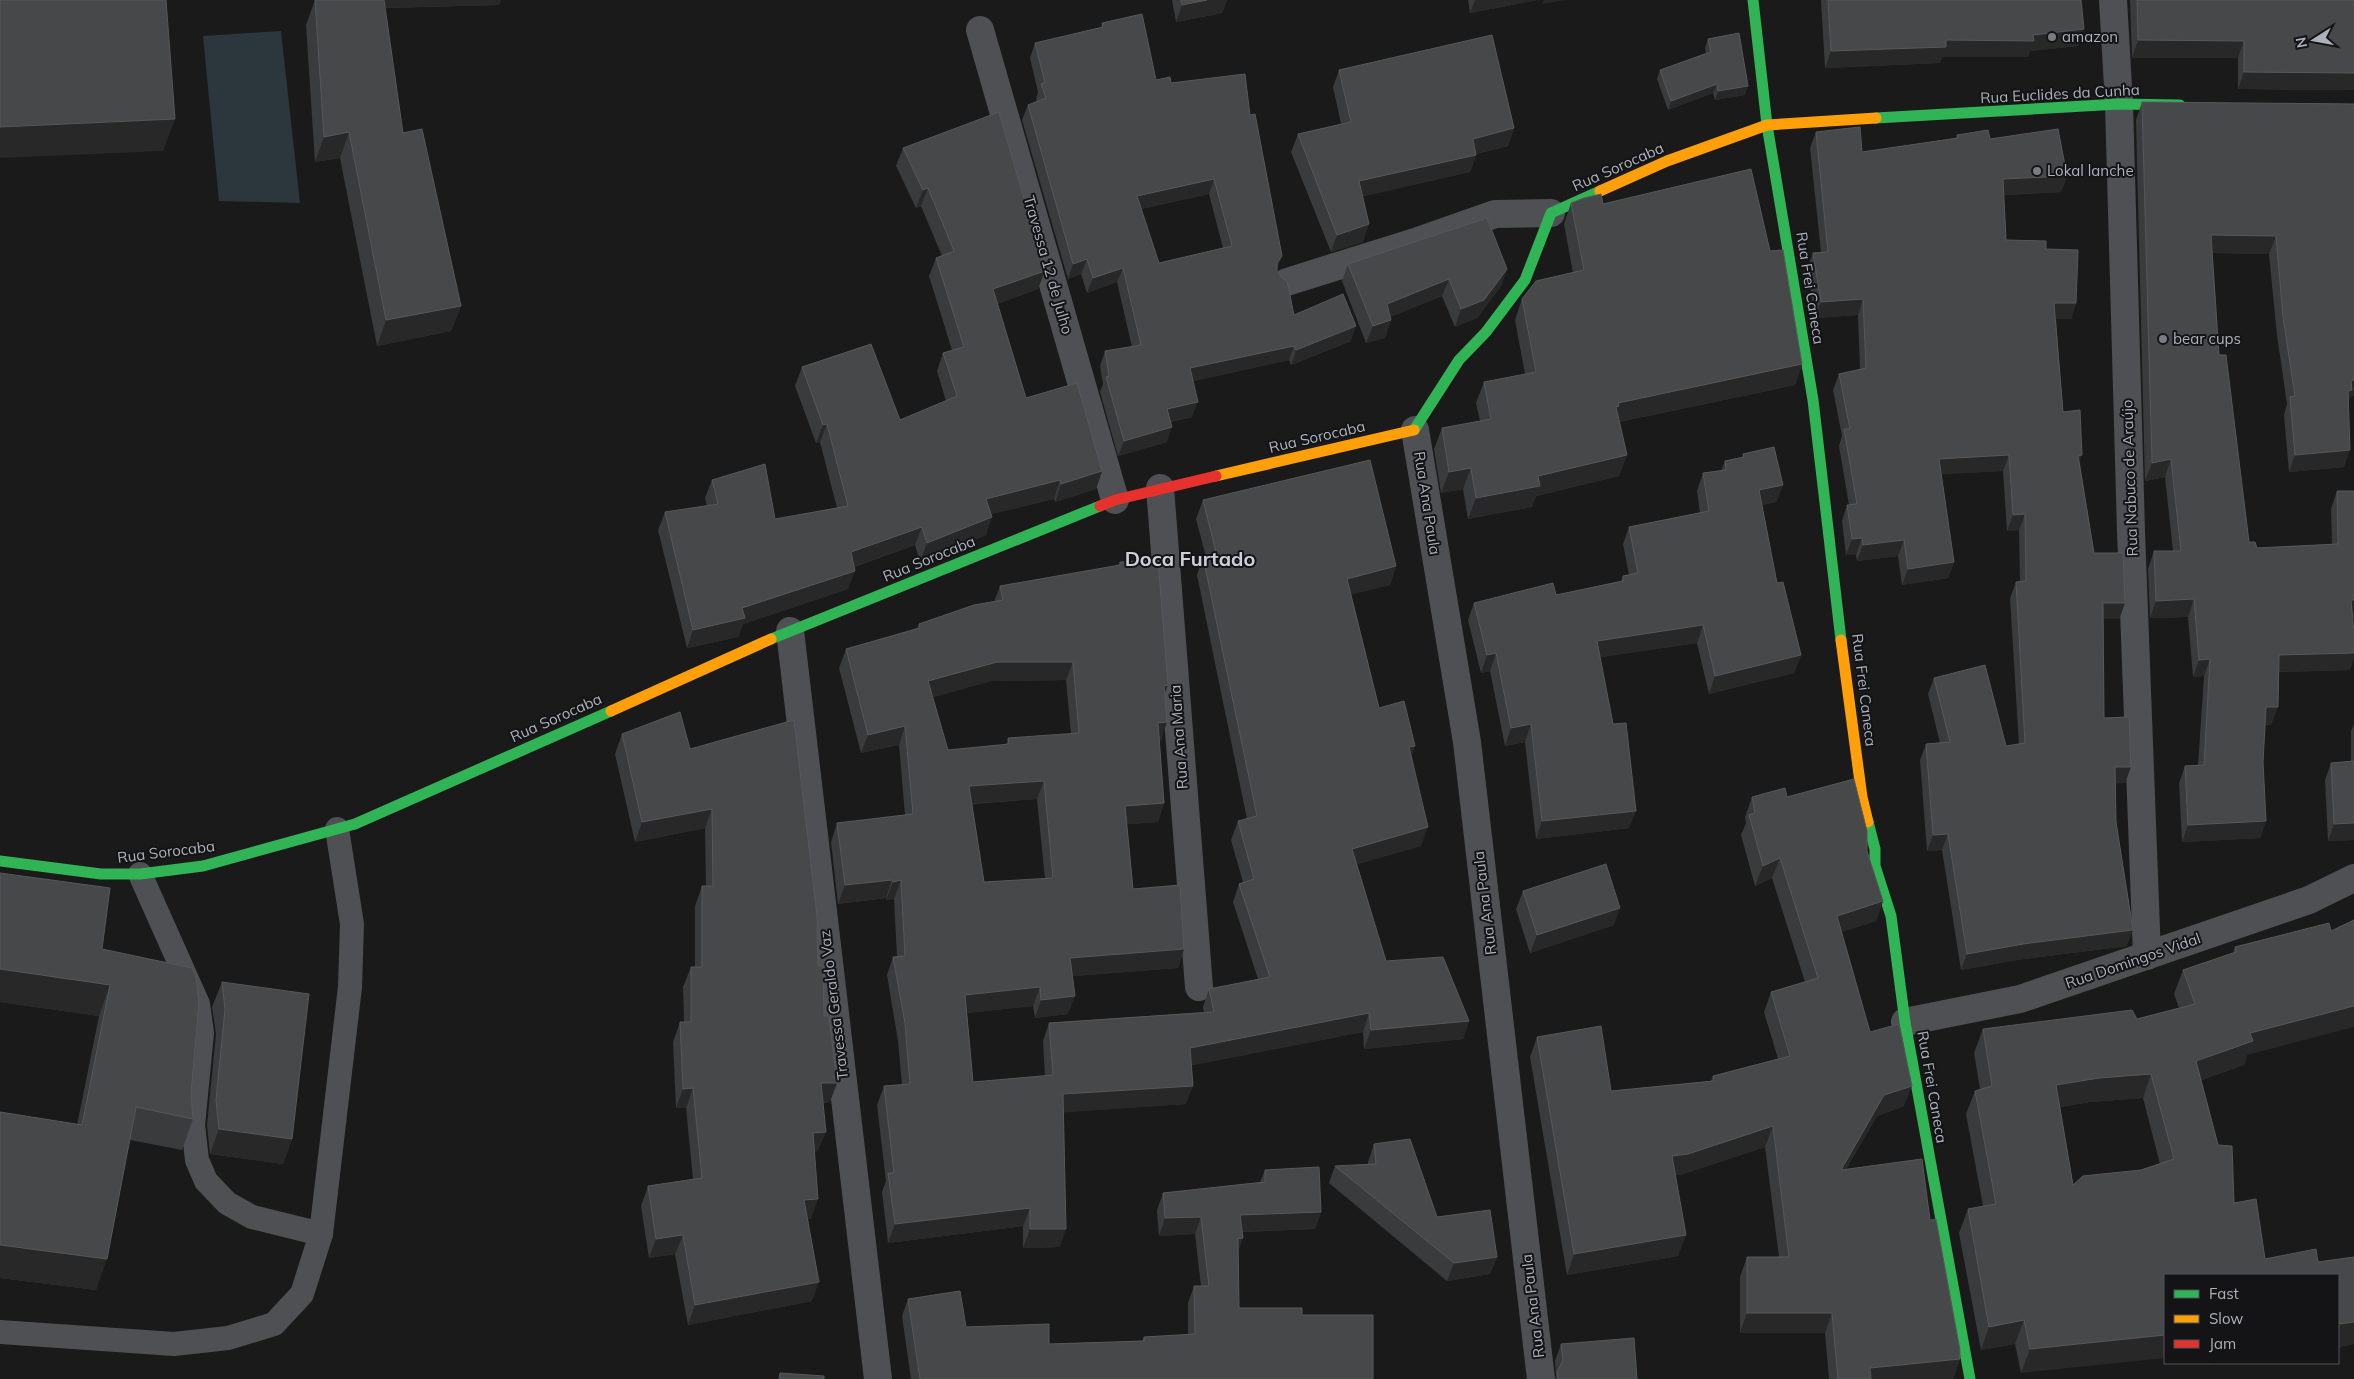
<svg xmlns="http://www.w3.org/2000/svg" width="2354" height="1379" viewBox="0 0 2354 1379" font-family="Mulish,sans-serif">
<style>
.water{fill:#2c373d}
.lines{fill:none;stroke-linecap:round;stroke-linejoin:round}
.lane{stroke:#4e5053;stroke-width:24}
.street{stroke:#4e5053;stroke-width:28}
.fast{stroke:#30b455;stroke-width:11}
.slow{stroke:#ff9f0a;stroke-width:11}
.jam{stroke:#e5322d;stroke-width:11}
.wall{fill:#3a3b3c;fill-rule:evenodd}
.shaded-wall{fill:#282828}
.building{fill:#474849;stroke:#56585b;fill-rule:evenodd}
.poi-dot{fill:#787d83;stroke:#141416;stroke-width:2}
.labels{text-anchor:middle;stroke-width:4;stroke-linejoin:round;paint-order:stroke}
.poi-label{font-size:15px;fill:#abb2bb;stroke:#141416;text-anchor:start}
.street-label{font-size:15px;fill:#abb2bb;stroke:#141416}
.district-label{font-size:20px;font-weight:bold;fill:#ccd0d7;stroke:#141416}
</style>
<rect width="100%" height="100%" fill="#1a1a1a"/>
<!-- water -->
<polygon class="water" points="281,31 300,203 219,201 203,36"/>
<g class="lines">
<!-- lane -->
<g class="lane">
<polyline points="140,874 198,1004 202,1033 193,1125 197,1160 206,1181 227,1203 252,1217 321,1234"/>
<polyline points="0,1332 174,1344 228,1338 274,1324 302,1294 321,1234 350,987 352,924 337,829"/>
</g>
<!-- street -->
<g class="street">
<polyline points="2113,0 2119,104 2131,531 2147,956"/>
<polyline points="980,30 1115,500"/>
<polyline points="1287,282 1418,241 1495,214 1551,213"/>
<polyline points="1415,430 1467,742 1541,1379"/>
<polyline points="1160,488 1199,987"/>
<polyline points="790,631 878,1379"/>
<polyline points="1905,1022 2020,999 2309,900 2354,878"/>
</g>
<!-- fast -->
<g class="fast">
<polyline points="1753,0 1767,125 1813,400 1841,640"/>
<polyline points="1876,118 2119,104 2180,105"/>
<polyline points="1414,430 1459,360 1486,332 1525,280 1551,213 1600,191"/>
<polyline points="771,639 1100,506"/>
<polyline points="1868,822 1875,849 1875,866 1891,916 1905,1022 1970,1379"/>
<polyline points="0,861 101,874 140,874 203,866 355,824 611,711"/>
</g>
<!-- slow -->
<g class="slow">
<polyline points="1600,191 1667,161 1767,125 1876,118"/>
<polyline points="1216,476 1414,430"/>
<polyline points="1841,640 1862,797 1868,822"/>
<polyline points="611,711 771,639"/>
</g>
<!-- jam -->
<polyline class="jam" points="1100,506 1115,500 1216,476"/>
</g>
<!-- wall -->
<g class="wall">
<polygon points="315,0 501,0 499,5 385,8 403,133 461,306 451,331 377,346 340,158 315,162 306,25"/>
<polygon points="1172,0 1227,0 1222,13 1176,22"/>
<polygon points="1468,0 1537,0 1470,13"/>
<polygon points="1821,0 2081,0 2084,29 2078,46 2030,51 2028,57 1942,57 1940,63 1825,68"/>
<polygon points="2130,0 2354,0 2354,90 2238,89 2238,58 2132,58"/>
<path d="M1102,23L1156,80L1171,83L1250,115L1277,271L1294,315L1351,341L1291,365L1289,360L1193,381L1192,417L1171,422L1167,442L1118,456L1100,392L1103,384L1100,366L1105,351L1132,347L1117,282L1087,293L1081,274L1068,279L1022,120L1028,105L1037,102L1036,99L1038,92L1030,58L1035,43L1101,28ZM1209,194L1223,248L1159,263L1141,209Z"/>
<polygon points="1708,39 1745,95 1715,100 1713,93 1668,110 1657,79 1660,70 1706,53 1705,48"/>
<polygon points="1339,70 1514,128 1508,146 1476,154 1476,155 1470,172 1363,196 1363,242 1331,252 1291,152 1298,134 1341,124 1333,87"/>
<polygon points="2142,102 2354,104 2350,397 2348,401 2344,467 2289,472 2284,415 2287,404 2277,335 2269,254 2212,253 2219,355 2249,542 2257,548 2332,544 2331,509 2337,491 2354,491 2354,618 2353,617 2350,670 2279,672 2271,725 2265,725 2263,762 2266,821 2260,838 2182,842 2179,783 2185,766 2198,765 2204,676 2193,677 2188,617 2150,618 2148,569 2154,551 2173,551 2165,477 2145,481 2136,120"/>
<polygon points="1816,132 1862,152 1956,138 1957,135 1990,139 2067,176 2061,192 2004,195 2006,240 2046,249 2076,303 2071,319 2056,319 2063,412 2080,463 2094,553 2125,603 2119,619 2103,619 2104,718 2125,783 2115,783 2116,822 2127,946 2017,960 1961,970 1942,850 1927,851 1920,760 1926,744 1940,743 1928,694 1934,678 2006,746 2019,745 2010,598 2016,582 2020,582 2019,530 2007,531 2003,471 1941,474 1954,562 1948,578 1902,585 1898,556 1857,561 1856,555 1846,555 1842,521 1847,505 1849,505 1839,446 1842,436 1833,390 1839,374 1860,370 1858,315 1815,318 1807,269 1813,253 1821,252 1810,148"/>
<polygon points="903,148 1038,289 997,304 1026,398 1102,471 1096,489 1055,502 1054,499 991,514 986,535 920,562 915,545 854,567 848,589 743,624 738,637 687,648 658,530 665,512 707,506 705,498 712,480 775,519 837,508 820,442 816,443 795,386 802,367 900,420 946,401 937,371 943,353 952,350 929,276 936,258 942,256 921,206 916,208 896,166"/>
<polygon points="1571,203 1603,204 1770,251 1802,364 1795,385 1619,422 1627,455 1619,476 1536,496 1532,507 1468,519 1463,489 1441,493 1434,449 1442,428 1480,421 1476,403 1484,382 1525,374 1515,320 1522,299 1573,273 1564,224"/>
<polygon points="1348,264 1507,269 1501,286 1477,318 1455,327 1442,296 1390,317 1391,320 1385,338 1366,343 1342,281"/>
<polygon points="1743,454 1783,485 1776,502 1762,505 1777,583 1801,655 1794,673 1709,694 1697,643 1600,657 1629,828 1536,839 1525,742 1505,746 1490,671 1481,673 1468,620 1474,603 1556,595 1621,581 1623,576 1629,575 1623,544 1629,527 1700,513 1697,491 1703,473 1721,471 1725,461 1742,458"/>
<path d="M1203,500L1396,566L1390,585L1351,594L1379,708L1415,746L1411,757L1421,846L1356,864L1386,961L1469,1021L1463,1039L1364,1049L1363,1032L1192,1065L1186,1104L1064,1112L1060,1247L1023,1248V1226L888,1243L882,1192L886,1181L877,1105L884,1086L902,1085L898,1041L887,975L893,957H897L894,899L886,900V898L838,904L831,842L837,823L905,815L899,745L861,753L839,668L846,649L917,628L919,624L994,602L1000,586L1118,566L1120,562L1165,693L1161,741H1159L1164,803L1158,822L1127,824L1133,889L1184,949L1178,968L1072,976L1068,1014L1035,1018L1033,1006L967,1013L973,1082L1045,1076L1043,1041L1049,1023L1204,1012L1203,1007L1209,989L1258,979L1233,902L1239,884L1243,882L1231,840L1238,821L1247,819L1197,575L1203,557H1206L1196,519ZM1066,680L1071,734L1008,738L1006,745L948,750L933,697L991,681ZM1037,799L1045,879L984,882L972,804Z"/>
<polygon points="2354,724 2354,840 2328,841 2325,780 2331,763 2351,762 2351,731"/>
<polygon points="622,734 690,749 818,966 824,1016 830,1102 823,1103 818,1151 814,1152 811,1219 807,1219 812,1301 688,1325 675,1254 649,1258 641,1206 648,1186 693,1179 686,1108 676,1108 673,1042 680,1022 684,1022 683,987 691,967 695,967 695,906 702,886 706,886 705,828 635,842 615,754"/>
<polygon points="1752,797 1787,797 1867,851 1883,901 1876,921 1841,932 1870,1032 1904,1106 1877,1116 1846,1169 1930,1220 1960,1359 1953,1379 1829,1379 1825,1333 1740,1333 1740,1277 1747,1257 1779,1257 1765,1147 1680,1175 1676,1175 1678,1256 1567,1275 1530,1057 1537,1037 1611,1091 1711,1081 1713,1076 1778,1059 1764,1012 1771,992 1805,982 1772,878 1755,886 1741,835 1746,823 1745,817"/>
<polygon points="0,873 102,949 191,1093 193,1119 182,1150 130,1140 96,1290 0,1278 0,1112 77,1125 99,1016 0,1002"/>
<polygon points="1523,891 1614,925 1530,953 1516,909"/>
<path d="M2329,923L2247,1055L2244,1065L2201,1080L2234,1203L2265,1259L2318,1262L2354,1257V1344L2338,1347V1275L2021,1373L2015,1344L1981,1350L1959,1233L1968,1209L1983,1206L1966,1114L1975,1091L1980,1089L1974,1053L1983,1029L2137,1019L2179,1008L2174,994L2183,970L2233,953L2235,947ZM2143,1098L2160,1164L2141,1170L2073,1185L2060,1107L2090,1102Z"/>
<polygon points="222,982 292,1139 283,1164 210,1154 207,1125 216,1034 212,1007"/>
<polygon points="1374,1144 1437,1217 1497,1257 1490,1274 1447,1281 1329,1183 1335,1166 1368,1164 1368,1162"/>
<polygon points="1265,1170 1321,1212 1315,1229 1242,1232 1243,1238 1238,1251 1239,1308 1302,1315 1373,1379 911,1379 902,1316 908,1299 966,1327 1049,1344 1142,1341 1144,1337 1188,1335 1188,1303 1194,1286 1201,1286 1195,1234 1159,1236 1157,1210 1163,1193 1260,1182"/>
<polygon points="1561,1344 1637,1379 1555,1379 1556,1376 1555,1361"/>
</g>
<!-- shaded-wall -->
<g class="shaded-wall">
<polygon points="347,0 501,0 499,5 343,9"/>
<polygon points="1207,0 1227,0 1222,13 1176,22 1182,5"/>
<polygon points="1475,0 1537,0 1470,13"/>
<polygon points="1544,0 1565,0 1542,4"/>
<polygon points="2084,29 2078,46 2030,51 2028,57 1942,57 1940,63 1825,68 1831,51 1946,40 2033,35"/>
<polygon points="2138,40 2244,41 2238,58 2132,58"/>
<polygon points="2244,72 2354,73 2354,90 2238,89"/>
<polygon points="1717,84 1713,93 1668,110 1671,101"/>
<polygon points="1748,86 1745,95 1715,100 1718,91"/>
<polygon points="175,119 163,151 0,158 0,127"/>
<polygon points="1514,128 1508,146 1466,156 1473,139"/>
<polygon points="349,132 340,158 315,162 324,137"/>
<polygon points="1476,155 1470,172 1353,199 1359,181"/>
<polygon points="2067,176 2061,192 1998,195 2003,179"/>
<polygon points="1214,179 1209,194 1132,211 1137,196"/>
<polygon points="928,188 921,206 916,208 923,190"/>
<polygon points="1369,224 1363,242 1331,252 1337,235"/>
<polygon points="2211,235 2276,236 2269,254 2205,253"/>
<polygon points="1282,256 1277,271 1277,263"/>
<polygon points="1087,259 1081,274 1068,279 1073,264"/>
<polygon points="1123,268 1117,282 1087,293 1093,278"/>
<polygon points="1507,269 1501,286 1477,318 1455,327 1461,309"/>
<polygon points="1045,271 1038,289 986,308 993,289"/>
<polygon points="1449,279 1442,296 1381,321 1387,304"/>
<polygon points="1863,299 1858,315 1815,318 1821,302"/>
<polygon points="2054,303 2076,303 2071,319 2049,319"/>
<polygon points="461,306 451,331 377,346 386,320"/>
<polygon points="1391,320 1385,338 1366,343 1373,326"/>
<polygon points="1356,326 1351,341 1291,365 1296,350"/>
<polygon points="1294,346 1289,360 1185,383 1190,368"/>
<polygon points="1802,364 1795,385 1613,423 1616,407 1618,403"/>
<polygon points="2354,380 2354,396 2350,397 2346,408 2342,408 2351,381"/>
<polygon points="1198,402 1192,417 1161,424 1167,409"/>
<polygon points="827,424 820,442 816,443 823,425"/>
<polygon points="1172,427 1167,442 1118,456 1124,441"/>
<polygon points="2350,450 2344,467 2289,472 2295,455"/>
<polygon points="1627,455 1619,476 1536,496 1532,507 1468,519 1476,498 1538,476"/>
<polygon points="2009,455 2003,471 1933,475 1939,459"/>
<polygon points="2082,455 2077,471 2078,456"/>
<polygon points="2171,459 2165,477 2145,481 2152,463"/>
<polygon points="1471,468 1463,489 1441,493 1449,472"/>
<polygon points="1102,471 1096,489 1055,502 1061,484"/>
<polygon points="1060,480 1054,499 979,517 986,499"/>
<polygon points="1783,485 1776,502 1752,507 1759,490"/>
<polygon points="2025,514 2019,530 2007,531 2013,515"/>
<polygon points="992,517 986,535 920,562 927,543"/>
<polygon points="922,527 915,545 844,570 851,552"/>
<polygon points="1862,538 1856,555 1846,555 1852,539"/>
<polygon points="1904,540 1898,556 1857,561 1863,545"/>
<polygon points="1954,562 1948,578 1902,585 1908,569"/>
<polygon points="1396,566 1390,585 1340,597 1347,579"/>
<polygon points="855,571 848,589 743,624 738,637 687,648 693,630 742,608"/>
<polygon points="2194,599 2188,617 2150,618 2156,601"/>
<polygon points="2351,600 2354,600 2354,617 2344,617"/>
<polygon points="2103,603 2125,603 2119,619 2097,619"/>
<polygon points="1703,625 1697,643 1590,659 1597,641"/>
<polygon points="1496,653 1490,671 1481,673 1487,655"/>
<polygon points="2354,653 2354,659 2350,670 2273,672 2279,655"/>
<polygon points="1801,655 1794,673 1709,694 1715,676"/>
<polygon points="2210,659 2204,676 2193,677 2199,660"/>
<polygon points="997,662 1073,662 1066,680 991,681 922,700 928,681"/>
<polygon points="1168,685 1161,704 1164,686"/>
<polygon points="2266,707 2278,707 2271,725 2260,724"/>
<polygon points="1167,722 1161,741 1151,742 1158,723"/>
<polygon points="1531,724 1525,742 1505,746 1511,728"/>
<polygon points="905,726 899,745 861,753 868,735"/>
<polygon points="1415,746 1408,764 1409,747"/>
<polygon points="2115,767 2131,767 2125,783 2109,784"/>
<polygon points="1044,781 1037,799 962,804 969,786"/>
<polygon points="1164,803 1158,822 1119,825 1125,806"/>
<polygon points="712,809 705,828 635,842 642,822"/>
<polygon points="1636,811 1629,828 1536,839 1542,821"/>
<polygon points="2266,821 2260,838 2182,842 2188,825"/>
<polygon points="2354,823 2354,840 2328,841 2334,824"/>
<polygon points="1428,827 1421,846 1345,868 1352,849"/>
<polygon points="1948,834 1942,850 1927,851 1933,835"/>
<polygon points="1780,858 1772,878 1755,886 1763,866"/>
<polygon points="892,880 886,898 838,904 845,885"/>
<polygon points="901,880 894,899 886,900 893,882"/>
<polygon points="1883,901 1876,921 1829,936 1837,916"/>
<polygon points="1620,908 1614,925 1530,953 1537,935"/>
<polygon points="2133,930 2127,946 2017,960 1961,970 1967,954 2023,944"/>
<polygon points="1184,949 1178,968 1063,977 1070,958"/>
<polygon points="0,969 110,985 99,1016 0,1002"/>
<polygon points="1040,987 1033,1006 958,1014 965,995"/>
<polygon points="1075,996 1068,1014 1035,1018 1041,1000"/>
<polygon points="2354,1006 2354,1027 2247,1055 2244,1065 2188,1084 2196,1061 2250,1033"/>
<polygon points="1369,1013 1363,1032 1184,1067 1190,1048"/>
<polygon points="1469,1021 1463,1039 1364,1049 1371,1030"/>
<polygon points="2151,1074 2143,1098 2090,1102 2047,1109 2056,1085 2099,1078"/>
<polygon points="821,1083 837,1083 830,1102 814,1103"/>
<polygon points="1193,1086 1186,1104 1057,1113 1063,1094"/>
<polygon points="1912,1086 1904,1106 1877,1116 1833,1190 1841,1170 1884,1095"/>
<polygon points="693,1088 686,1108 676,1108 683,1089"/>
<polygon points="1773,1126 1765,1147 1680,1175 1665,1176 1672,1156"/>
<polygon points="219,1129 292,1139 283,1164 210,1154"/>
<polygon points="826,1132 818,1151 805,1152 813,1133"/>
<polygon points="818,1199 811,1219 796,1220 804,1200"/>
<polygon points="1030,1208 1023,1226 888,1243 895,1224"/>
<polygon points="1321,1212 1315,1229 1234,1232 1240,1215"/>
<polygon points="1201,1217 1195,1234 1159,1236 1165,1218"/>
<polygon points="1030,1229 1066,1229 1060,1247 1023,1248"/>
<polygon points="683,1235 675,1254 649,1258 656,1239"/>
<polygon points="1686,1235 1678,1256 1567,1275 1574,1254"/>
<polygon points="1243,1238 1236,1256 1238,1239"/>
<polygon points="0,1245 107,1259 96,1290 0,1278"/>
<polygon points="1497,1257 1490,1274 1447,1281 1454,1263"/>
<polygon points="819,1282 812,1301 688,1325 695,1305"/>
<polygon points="1747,1313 1832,1313 1825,1333 1740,1333"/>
<polygon points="2024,1320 2015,1344 1981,1350 1989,1327"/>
<polygon points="2354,1322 2354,1344 2338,1347 2338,1330 2340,1324"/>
<polygon points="2165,1335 2165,1358 2021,1373 2030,1349"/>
<polygon points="1960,1359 1953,1379 1866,1379 1870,1368"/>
<polygon points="2209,1363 2221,1363 2208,1365"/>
</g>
<!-- building -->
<g class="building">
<polygon points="0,0 166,0 175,119 0,127"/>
<polygon points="315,0 384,0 403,133 422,129 461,306 386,320 349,132 324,137"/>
<polygon points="1181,0 1207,0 1182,5"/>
<polygon points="1828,0 2081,0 2084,29 2033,35 2034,41 1946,40 1946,47 1831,51"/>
<polygon points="2137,0 2354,0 2354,73 2244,72 2244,41 2138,40"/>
<path d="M1142,14L1156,80L1170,77L1171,83L1245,74L1250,115L1255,114L1282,256L1277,263V271L1282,278L1287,281L1294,315L1343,294L1356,326L1296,350L1294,346L1190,368L1198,402L1167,409L1172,427L1124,441L1106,377L1109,376L1105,351L1141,345L1123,268L1093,278L1087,259L1073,264L1028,105L1046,98L1041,84L1045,83L1035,43L1103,27L1102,23ZM1214,179L1232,246L1159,263L1137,196Z"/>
<polygon points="1739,33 1748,86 1718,91 1717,84 1671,101 1660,70 1711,52 1708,39"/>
<polygon points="1492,35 1514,128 1473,139 1476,155 1359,181 1369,224 1337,235 1298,134 1351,122 1339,70"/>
<polygon points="2142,102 2354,104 2354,380 2351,381 2352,390 2348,391 2350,450 2295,455 2290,397 2295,396 2283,317 2276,236 2211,235 2219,355 2226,355 2249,542 2255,542 2257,548 2338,544 2337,491 2354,491 2354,600 2351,600 2354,632 2354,653 2279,655 2278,707 2266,707 2263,762 2266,821 2188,825 2185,766 2204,765 2210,659 2199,660 2194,599 2156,601 2154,551 2181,551 2171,459 2152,463"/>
<polygon points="999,112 1045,271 993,289 1026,398 1077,383 1102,471 1061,484 1060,480 986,499 992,517 927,543 922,527 851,552 855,571 742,608 745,618 693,630 665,512 718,504 712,480 765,464 775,519 848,506 827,424 823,425 802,367 871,344 900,420 957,396 943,353 964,347 936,258 954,251 928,188 923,190 903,148"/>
<polygon points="1860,127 1862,152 1958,138 1957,135 1988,130 1990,139 2058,129 2067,176 2003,179 2006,240 2046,241 2046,249 2078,250 2076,303 2054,303 2063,412 2080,410 2082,455 2078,456 2094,553 2123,553 2125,603 2103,603 2104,718 2129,717 2131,767 2115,767 2116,822 2133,930 2023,944 1967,954 1948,834 1933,835 1926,744 1950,742 1934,678 1985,665 2006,746 2025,743 2016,582 2026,581 2025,514 2013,515 2009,455 1939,459 1954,562 1908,569 1904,540 1863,545 1862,538 1852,539 1847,505 1857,504 1844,429 1850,429 1839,374 1866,368 1863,299 1821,302 1813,253 1828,252 1816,132"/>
<polygon points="1751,169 1770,251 1783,250 1802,364 1618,403 1619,406 1616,407 1627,455 1538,476 1540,486 1476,498 1471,468 1449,472 1442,428 1491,419 1484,382 1536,372 1522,299 1536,281 1584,270 1571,203 1584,198 1601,194 1603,204"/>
<polygon points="1487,218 1507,269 1484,300 1461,309 1449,279 1387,304 1391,320 1373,326 1348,264"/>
<polygon points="1774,447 1783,485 1759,490 1777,583 1783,582 1801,655 1715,676 1703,625 1597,641 1613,724 1626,723 1636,811 1542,821 1531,724 1511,728 1496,653 1487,655 1474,603 1553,583 1556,595 1623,581 1623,576 1638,573 1629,527 1709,511 1703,473 1726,470 1725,461 1744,457 1743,454"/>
<path d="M1370,460L1396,566L1347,579L1379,708L1404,701L1415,746L1409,747L1428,827L1352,849L1386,961L1443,957L1469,1021L1371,1030L1369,1013L1190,1048L1193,1086L1063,1094L1066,1229H1030V1208L895,1224L888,1173H894L884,1086L910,1084L905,1023L893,957L905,956L901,880L893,882L892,880L845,885L837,823L913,814L905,726L868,735L846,649L920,628L919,624L974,605L1003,600L1000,586L1120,565V562L1158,560L1168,685L1164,686L1167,722L1158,723L1164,803L1125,806L1133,889L1180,885L1184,949L1070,958L1075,996L1041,1000L1040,987L965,995L973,1082L1053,1075L1049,1023L1214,1012L1209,989L1270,977L1239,884L1254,879L1238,821L1257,816L1203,557L1217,556L1203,500ZM997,662H1073L1079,733L1008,738L1009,744L948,750L928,681ZM1044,781L1053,878L984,882L969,786Z"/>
<polygon points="680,712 690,749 794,720 817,916 818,966 823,966 824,1016 829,1016 837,1083 821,1083 826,1132 813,1133 818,1199 804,1200 819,1282 695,1305 683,1235 656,1239 648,1186 702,1178 693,1088 683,1089 680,1022 691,1022 691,967 702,967 702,886 713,886 712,809 642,822 622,734"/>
<polygon points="2354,761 2354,823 2334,824 2331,763"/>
<polygon points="1854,779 1867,831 1867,851 1883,901 1837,916 1870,1032 1899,1024 1912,1086 1884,1095 1841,1170 1922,1159 1930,1220 1936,1219 1960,1350 1960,1359 1870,1368 1871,1379 1838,1379 1832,1313 1747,1313 1747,1257 1789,1257 1773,1126 1688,1154 1672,1156 1686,1235 1574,1254 1537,1037 1601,1026 1611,1091 1714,1081 1713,1076 1790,1056 1771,992 1818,978 1780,858 1763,866 1749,815 1755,813 1752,797 1785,788 1787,797"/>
<polygon points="1606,864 1620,908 1537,935 1523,891"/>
<polygon points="0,873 110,888 102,949 192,968 196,977 199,1002 191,1093 193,1119 136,1107 107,1259 0,1245 0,1112 82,1125 110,985 0,969"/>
<path d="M2354,920V1006L2250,1033L2253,1041L2196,1061L2218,1145L2232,1146L2234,1203L2256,1199L2265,1259L2316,1249L2318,1262L2354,1257V1322L2340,1324L2339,1318H2338V1275H2165V1335L2030,1349L2024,1320L1989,1327L1968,1209L1996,1204L1975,1091L1992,1086L1983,1029L2132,1010L2137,1019L2195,1004L2183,970L2236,952L2235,947L2329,923L2331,931ZM2151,1074L2174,1159L2141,1170L2083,1176L2073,1185L2056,1085L2099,1078Z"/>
<polygon points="222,982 309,994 292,1139 219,1129 216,1100 225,1009"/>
<polygon points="1410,1139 1437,1217 1490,1210 1497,1257 1454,1263 1335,1166 1376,1164 1374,1144"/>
<polygon points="1319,1167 1321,1212 1240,1215 1243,1238 1238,1239 1239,1308 1302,1308 1302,1315 1373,1315 1373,1379 920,1379 908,1299 960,1291 966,1327 1049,1324 1049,1344 1144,1341 1144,1337 1195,1334 1194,1286 1209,1286 1201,1217 1165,1218 1163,1193 1265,1182 1265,1170"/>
<polygon points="1634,1338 1637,1379 1558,1379 1557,1373 1563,1360 1561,1344"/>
<polygon points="780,1373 824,1376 824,1379 779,1379"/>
</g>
<!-- markers -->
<g class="poi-dot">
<circle cx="2052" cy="37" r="5"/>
<circle cx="2037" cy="171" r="5"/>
<circle cx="2163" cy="339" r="5"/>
</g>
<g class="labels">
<!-- poi labels -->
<g class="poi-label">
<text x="2062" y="42">amazon</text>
<text x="2047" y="176">Lokal lanche</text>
<text x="2173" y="344">bear cups</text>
</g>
<!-- street labels -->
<g class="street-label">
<text transform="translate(2060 94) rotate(-3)" y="5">Rua Euclides da Cunha</text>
<text transform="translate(1618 167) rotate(-24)" y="5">Rua Sorocaba</text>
<text transform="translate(1048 265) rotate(74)" y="5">Travessa 12 de Julho</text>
<text transform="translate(1810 288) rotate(81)" y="5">Rua Frei Caneca</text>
<text transform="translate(1317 437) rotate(-13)" y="5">Rua Sorocaba</text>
<text transform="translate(2130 478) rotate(-92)" y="5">Rua Nabuco de Araújo</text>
<text transform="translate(1427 503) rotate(81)" y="5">Rua Ana Paula</text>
<text transform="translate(929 559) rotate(-22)" y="5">Rua Sorocaba</text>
<text transform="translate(1864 690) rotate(83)" y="5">Rua Frei Caneca</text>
<text transform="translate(556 718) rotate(-24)" y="5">Rua Sorocaba</text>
<text transform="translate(1179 737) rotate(-94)" y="5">Rua Ana Maria</text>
<text transform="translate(166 852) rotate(-7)" y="5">Rua Sorocaba</text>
<text transform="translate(1485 903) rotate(-97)" y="5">Rua Ana Paula</text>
<text transform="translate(2133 961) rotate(-19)" y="5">Rua Domingos Vidal</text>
<text transform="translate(834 1005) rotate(-97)" y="5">Travessa Geraldo Vaz</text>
<text transform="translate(1932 1087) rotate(80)" y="5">Rua Frei Caneca</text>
<text transform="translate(1533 1306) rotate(-97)" y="5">Rua Ana Paula</text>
</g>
<!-- district labels -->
<g class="district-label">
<text x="1190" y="566">Doca Furtado</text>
</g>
</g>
<!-- legend -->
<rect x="2164" y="1274" width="175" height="90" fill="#141416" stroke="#505358"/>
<rect x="2174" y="1290" width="25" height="8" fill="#30b455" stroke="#505358"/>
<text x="2209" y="1299" font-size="15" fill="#abb2bb">Fast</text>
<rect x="2174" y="1315" width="25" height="8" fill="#ff9f0a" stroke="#505358"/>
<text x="2209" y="1324" font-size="15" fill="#abb2bb">Slow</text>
<rect x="2174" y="1340" width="25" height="8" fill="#e5322d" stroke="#505358"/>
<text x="2209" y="1349" font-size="15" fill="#abb2bb">Jam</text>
<!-- north arrow -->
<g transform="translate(2314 40) rotate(259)" stroke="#141416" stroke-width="4" paint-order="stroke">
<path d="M0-4L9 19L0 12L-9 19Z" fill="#abb2bb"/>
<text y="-8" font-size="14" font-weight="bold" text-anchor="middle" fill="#abb2bb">N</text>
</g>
</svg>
